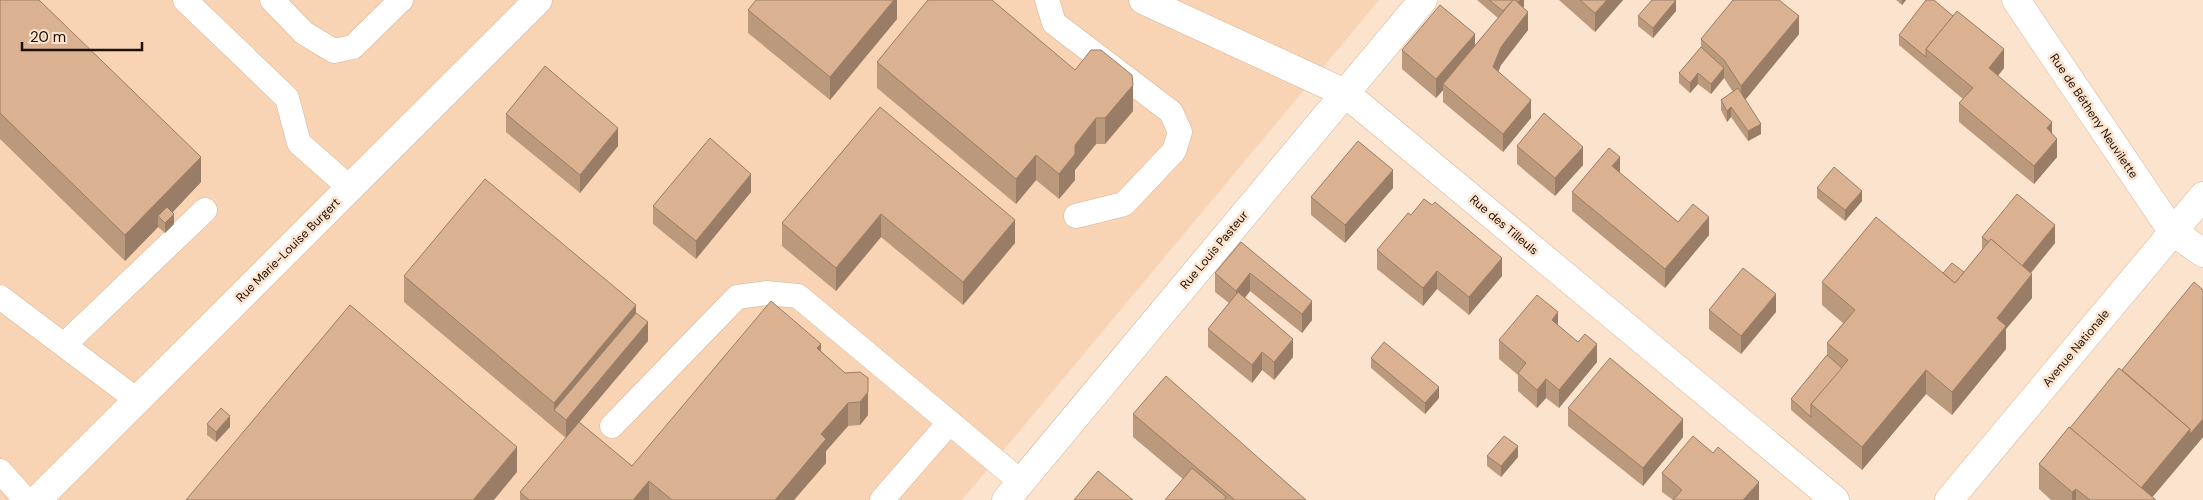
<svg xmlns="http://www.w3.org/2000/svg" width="2203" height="500" viewBox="0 0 2203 500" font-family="'DM Sans',sans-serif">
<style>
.built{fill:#f9d4b4}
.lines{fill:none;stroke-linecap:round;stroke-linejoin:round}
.service-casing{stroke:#dab391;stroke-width:25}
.minor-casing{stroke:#dab391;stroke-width:29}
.secondary-casing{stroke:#dab391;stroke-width:29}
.service{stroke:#fff;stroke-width:24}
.minor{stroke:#fff;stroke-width:28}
.secondary{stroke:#fff;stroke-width:28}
.wall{fill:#bb997d}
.shaded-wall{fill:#997d66}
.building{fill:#dab291;stroke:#997d66}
.labels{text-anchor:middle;stroke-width:5;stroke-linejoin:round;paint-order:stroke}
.street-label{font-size:12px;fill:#1e1004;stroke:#fbe3ce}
</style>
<rect width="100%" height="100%" fill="#fbe3ce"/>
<!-- built -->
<polygon class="built" points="0,0 1379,0 962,500 0,500"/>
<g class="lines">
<defs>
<g id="service">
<polyline points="185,0 287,98 299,143 350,188"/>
<polyline points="272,0 304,33 334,51 353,47 401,0"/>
<polyline points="1047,0 1054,23 1171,112 1180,132 1174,151 1124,204 1076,216"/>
<polyline points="0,297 137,400"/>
<polyline points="64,345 205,210"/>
<polyline points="612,426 737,297 766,293 798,296 1021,482"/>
<polyline points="0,471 26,500"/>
<polyline points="882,500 950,422"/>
</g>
<g id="minor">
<polyline points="1143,0 1345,93 1835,500"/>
<polyline points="2016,0 2172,231 2203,253"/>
<polyline points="37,500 538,0"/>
<polyline points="1006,500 1423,0"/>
</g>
<polyline id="secondary" points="1949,500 2203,196"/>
</defs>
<!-- service casing -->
<use href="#service" class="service-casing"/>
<!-- minor casing -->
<use href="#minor" class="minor-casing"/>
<!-- secondary casing -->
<use href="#secondary" class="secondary-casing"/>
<!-- service -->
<use href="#service" class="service"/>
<!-- minor -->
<use href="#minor" class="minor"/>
<!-- secondary -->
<use href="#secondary" class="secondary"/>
</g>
<!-- wall -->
<g class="wall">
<polygon points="0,0 201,182 172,213 174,224 165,233 158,227 125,261 0,139"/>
<polygon points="897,0 897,19 830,100 748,33 748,10"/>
<polygon points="1477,0 1524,0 1524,6 1523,7 1528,30 1501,65 1498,71 1531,118 1503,152 1443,102 1443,90 1436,98 1402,69 1402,50 1475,45 1498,18"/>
<polygon points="1559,0 1623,0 1595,32"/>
<polygon points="1896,0 1906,0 1902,5"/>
<polygon points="1676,11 1653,38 1638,26 1638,16"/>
<polygon points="1799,34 1745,100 1761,134 1748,141 1731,117 1727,122 1721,110 1721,100 1733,92 1724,78 1711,94 1698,84 1690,93 1679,83 1679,73 1701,47 1701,39"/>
<polygon points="1899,35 2004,68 1998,76 2052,133 2057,157 2034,184 1959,122 1959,103 1963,99 1899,45"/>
<polygon points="877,62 1133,111 1105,144 1096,144 1075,170 1075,180 1059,199 1036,180 1016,204 877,88"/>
<polygon points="880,107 1015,243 963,305 881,237 836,291 782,246 782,223"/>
<polygon points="506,114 618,146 580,193 506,132"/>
<polygon points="1517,146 1583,165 1555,196 1517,164"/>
<polygon points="1620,173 1678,222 1709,235 1665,288 1572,211 1572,192"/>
<polygon points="1393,188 1345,243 1311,215 1311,197"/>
<polygon points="1817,188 1862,201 1845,221 1817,198"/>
<polygon points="751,192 696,259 653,224 653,206"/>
<polygon points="1982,237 2055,243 2031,273 2032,298 2006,329 2006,349 1952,415 1926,394 1862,470 1791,410 1791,399 1827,355 1827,343 1843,323 1822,305 1822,282 1964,272 1982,251"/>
<polygon points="1241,242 1312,320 1302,333 1250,291 1245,298 1293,357 1274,380 1262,370 1252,383 1208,347 1208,329 1229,303 1215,292 1215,273"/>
<polygon points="1377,250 1502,276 1469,315 1437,289 1423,306 1377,269"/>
<polygon points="404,276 648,341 579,422 632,466 821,351 845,373 868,415 860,425 848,426 826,451 826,463 794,500 520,500 520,492 566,438 404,302"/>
<polygon points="2203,290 2203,437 2152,497 2156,500 2051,500 2039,489 2039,464 2122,370"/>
<polygon points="1709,310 1776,312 1741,354 1709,329"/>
<polygon points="1558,325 1597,362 1559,408 1546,398 1537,408 1518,391 1518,375 1499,359 1499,340"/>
<polygon points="1371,358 1439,398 1425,414 1371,368"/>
<polygon points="1568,408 1683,437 1643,486 1568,426"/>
<polygon points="1133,414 1306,500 1165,500 1183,479 1133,437"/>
<polygon points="207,424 230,427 216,442 207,435"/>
<polygon points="1713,453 1759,500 1673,500 1662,492 1662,473"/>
<polygon points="1487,456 1518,457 1501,477 1487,466"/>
</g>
<!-- shaded-wall -->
<g class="shaded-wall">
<polygon points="894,0 897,0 897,19 830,100 830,77"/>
<polygon points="1520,0 1524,0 1524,6 1507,25 1507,14"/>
<polygon points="1607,0 1623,0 1595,32 1595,13"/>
<polygon points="1676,0 1676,11 1653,38 1653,28"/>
<polygon points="1902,0 1906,0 1902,5"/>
<polygon points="1528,12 1528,30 1501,65 1493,85 1493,67 1501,47"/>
<polygon points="1799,16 1799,34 1741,105 1741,86"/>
<polygon points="1475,34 1475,52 1443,84 1443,90 1436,98 1436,79"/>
<polygon points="2004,49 2004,68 1989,86 1989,68"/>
<polygon points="1724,68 1724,78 1711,94 1711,84"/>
<polygon points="1698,73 1698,84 1690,93 1690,83"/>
<polygon points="1133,85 1133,111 1105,144 1105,118"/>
<polygon points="1531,100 1531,118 1503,152 1503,134"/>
<polygon points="1731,107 1731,117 1727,122 1727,111"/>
<polygon points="1096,118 1096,144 1075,170 1075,180 1059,199 1059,174 1075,145"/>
<polygon points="2052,122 2052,140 2047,128"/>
<polygon points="1761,124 1761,134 1748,141 1748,131"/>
<polygon points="618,128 618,146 580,193 580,175"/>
<polygon points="2057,139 2057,157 2034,184 2034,166"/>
<polygon points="1583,147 1583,165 1555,196 1555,178"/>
<polygon points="1036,155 1036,180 1016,204 1016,179"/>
<polygon points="201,157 201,182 164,221 158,216 158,227 125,261 125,235"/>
<polygon points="1620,157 1620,175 1612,166"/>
<polygon points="1393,170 1393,188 1345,243 1345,225"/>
<polygon points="751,174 751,192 696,259 696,241"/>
<polygon points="1862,191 1862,201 1845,221 1845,210"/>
<polygon points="174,214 174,224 165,233 165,223"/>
<polygon points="881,214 881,237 836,291 836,268"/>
<polygon points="1709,217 1709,235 1665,288 1665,269"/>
<polygon points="1015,220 1015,243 963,305 963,282"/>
<polygon points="2055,225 2055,243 2019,287 2019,268"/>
<polygon points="1502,258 1502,276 1469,315 1469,297"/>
<polygon points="1437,271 1437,289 1423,306 1423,288"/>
<polygon points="1250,273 1250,291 1236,309 1236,291"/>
<polygon points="2032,274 2032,298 2006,329 2006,349 1952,415 1952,392 1997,318"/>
<polygon points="1776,294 1776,312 1741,354 1741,336"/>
<polygon points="1312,301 1312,320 1302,333 1302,314"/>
<polygon points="636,305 636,331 554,410 554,403"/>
<polygon points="1558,312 1558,330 1552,320"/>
<polygon points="648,322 648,341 566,438 566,420"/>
<polygon points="1293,339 1293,357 1274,380 1274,362"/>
<polygon points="821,344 821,367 817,348"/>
<polygon points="1597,344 1597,362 1559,408 1559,390"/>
<polygon points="1262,352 1262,370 1252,383 1252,365"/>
<polygon points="1926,370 1926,394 1862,470 1862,447"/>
<polygon points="1546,379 1546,398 1537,408 1537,390"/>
<polygon points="1439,387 1439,398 1425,414 1425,403"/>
<polygon points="868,392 868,415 860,425 860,402"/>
<polygon points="848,403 848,426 826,451 826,463 794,500 775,500 821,434"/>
<polygon points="230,416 230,427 216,442 216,432"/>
<polygon points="1683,419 1683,437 1643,486 1643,468"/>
<polygon points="2203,419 2203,437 2150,500 2139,489 2190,429"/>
<polygon points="1518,446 1518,457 1501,477 1501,466"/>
<polygon points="517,447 517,472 494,500 473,500"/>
<polygon points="649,481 649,500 633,500"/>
<polygon points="1759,482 1759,500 1743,500"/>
<polygon points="2076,489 2076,500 2072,500 2072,492"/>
</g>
<!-- building -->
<g class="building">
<polygon points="0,0 39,0 201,157 125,235 0,113"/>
<polygon points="756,0 894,0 830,77 748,10"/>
<polygon points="928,0 992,0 1075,70 1091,50 1101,50 1132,75 1133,85 1105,118 1096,118 1075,145 1075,154 1059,174 1036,155 1016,179 877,62"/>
<polygon points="1489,0 1513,0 1503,11"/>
<polygon points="1513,0 1515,0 1528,12 1501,47 1493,67 1531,100 1503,134 1443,84"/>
<polygon points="1580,0 1607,0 1595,13"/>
<polygon points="1652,0 1676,0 1653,28 1638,16"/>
<polygon points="1733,0 1779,0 1799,16 1741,86 1724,60 1701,39"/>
<polygon points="1926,0 1934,0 1953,16 1926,49 1926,57 1899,35"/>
<polygon points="1440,5 1475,34 1436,79 1402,50"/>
<polygon points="1957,11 2004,49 1989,68 2052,122 2047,128 2057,139 2034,166 1959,103 1973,88 1926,49"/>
<polygon points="1701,47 1724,68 1711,84 1698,73 1690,83 1679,73"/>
<polygon points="545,66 618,128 580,175 506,114"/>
<polygon points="1738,88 1761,124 1748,131 1731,107 1727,111 1721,100"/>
<polygon points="880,107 1015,220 963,282 881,214 836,268 782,223"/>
<polygon points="1544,113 1583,147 1555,178 1517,146"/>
<polygon points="710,138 751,174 696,241 653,206"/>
<polygon points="1358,141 1393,170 1345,225 1311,197"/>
<polygon points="1609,148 1620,157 1612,166 1678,222 1693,204 1709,217 1665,269 1572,192"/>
<polygon points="1834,167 1862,191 1845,210 1817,188"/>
<polygon points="485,179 636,305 554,403 404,276"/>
<polygon points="2017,194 2055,225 2022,266 1991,239 1989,242 1982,237"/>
<polygon points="1424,199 1432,205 1435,202 1502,258 1469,297 1437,271 1423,288 1377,250 1408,213 1411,215"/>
<polygon points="167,207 174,214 165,223 158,216"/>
<polygon points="1876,217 1955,283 1991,239 2032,274 1997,318 2006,326 1952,392 1926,370 1862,447 1811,404 1848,360 1827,343 1855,310 1822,282"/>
<polygon points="1241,242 1312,301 1302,314 1250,273 1236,291 1215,273"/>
<polygon points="1952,263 1964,272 1955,283 1943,273"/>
<polygon points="1743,268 1776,294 1741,336 1709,310"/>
<polygon points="2194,282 2203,290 2203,419 2190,434 2190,429 2122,370"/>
<polygon points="1238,292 1293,339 1274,362 1262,352 1252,365 1208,329"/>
<polygon points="1537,295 1558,312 1552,320 1578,342 1585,334 1597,344 1559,390 1546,379 1537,390 1518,373 1526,363 1499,340"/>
<polygon points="771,301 821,344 817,348 845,373 860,372 868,378 868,392 860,402 848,403 821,434 826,439 775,500 672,500 649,481 633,500 529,500 520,492 579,422 632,466"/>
<polygon points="350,305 517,447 473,500 186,500"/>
<polygon points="636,313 648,322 566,420 554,410"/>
<polygon points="1384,342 1439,387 1425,403 1371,358"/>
<polygon points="1827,355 1842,368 1811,404 1811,417 1791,399"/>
<polygon points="1610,358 1683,419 1643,468 1568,408"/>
<polygon points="2119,368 2190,429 2141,488 2070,428"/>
<polygon points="1166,376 1306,500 1235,500 1133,414"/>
<polygon points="221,408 230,416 216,432 207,424"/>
<polygon points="2069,427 2156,500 2090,500 2076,489 2072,492 2039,464"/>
<polygon points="1504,436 1518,446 1501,466 1487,456"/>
<polygon points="1693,436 1713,453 1718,447 1759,482 1743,500 1673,500 1682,490 1662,473"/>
<polygon points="1192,468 1226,497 1224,500 1165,500"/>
<polygon points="1098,471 1133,500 1074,500"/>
</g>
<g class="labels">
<!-- street labels -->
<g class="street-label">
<text transform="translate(2094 116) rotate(56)" y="4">Rue de Bétheny Neuvilette</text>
<text transform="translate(1504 225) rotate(40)" y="4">Rue des Tilleuls</text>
<text transform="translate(288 250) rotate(-45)" y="4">Rue Marie-Louise Burgert</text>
<text transform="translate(1214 250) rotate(-50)" y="4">Rue Louis Pasteur</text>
<text transform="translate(2076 348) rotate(-50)" y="4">Avenue Nationale</text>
</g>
</g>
<!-- scale -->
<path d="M22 42v8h120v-8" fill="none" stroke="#1e1004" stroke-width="2.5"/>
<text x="30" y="42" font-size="15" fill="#1e1004" stroke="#fbe3ce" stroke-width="4" paint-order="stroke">20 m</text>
</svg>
